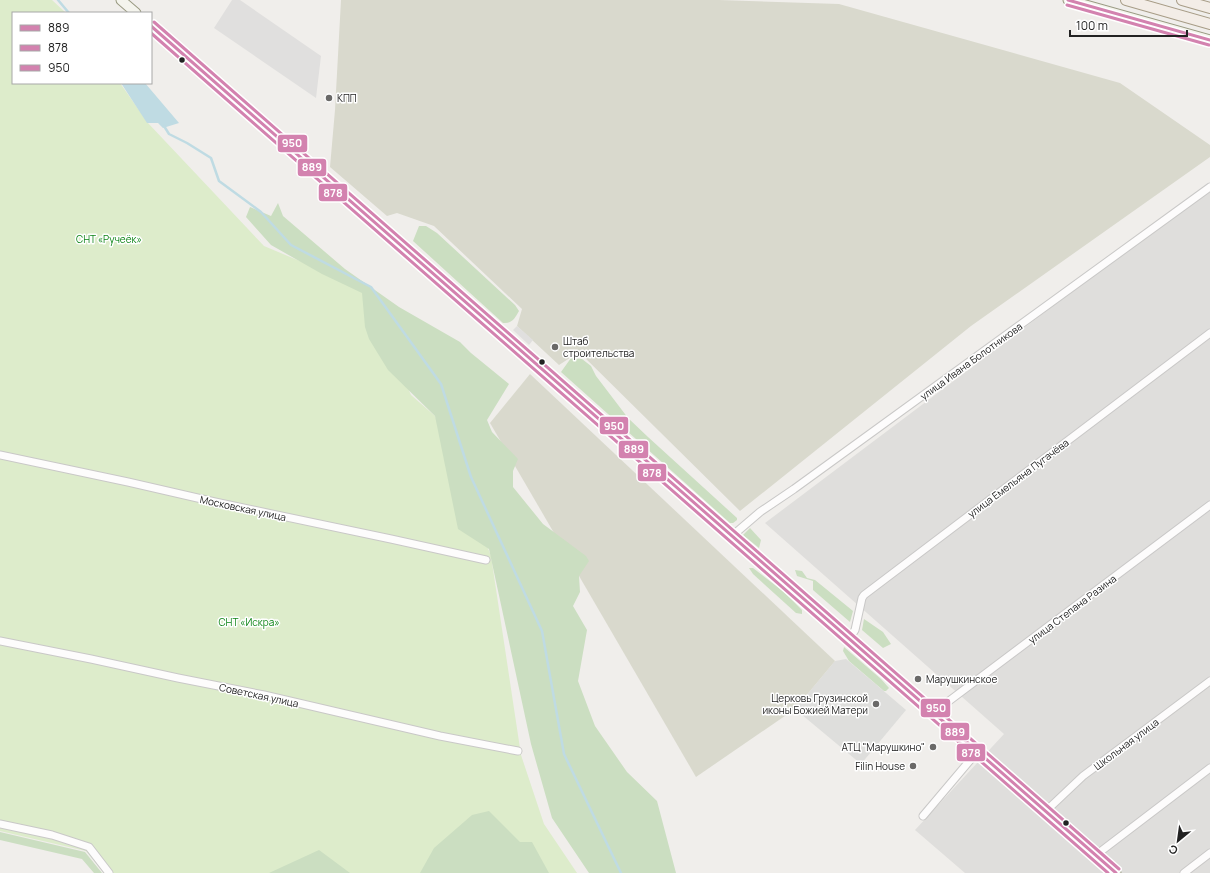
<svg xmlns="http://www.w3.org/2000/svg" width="1210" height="873" viewBox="0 0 1210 873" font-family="Manrope,sans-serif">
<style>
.residential{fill:#dfdedc}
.religious{fill:#dededc}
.construction{fill:#d9d9cd}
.grass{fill:#ddeccb}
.forest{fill:#cbdec1}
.parking{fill:#e0dfde}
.water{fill:#bfdbe3}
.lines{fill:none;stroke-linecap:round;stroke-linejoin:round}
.stream{stroke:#bfdbe3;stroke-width:2.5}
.street-casing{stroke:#c9c8c7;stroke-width:9}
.secondary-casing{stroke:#999a82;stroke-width:11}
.primary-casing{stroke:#a79c86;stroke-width:12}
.street{stroke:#fdfcfc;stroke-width:7}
.secondary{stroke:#f4f4ed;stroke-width:9}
.primary{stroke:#f3ede7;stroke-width:10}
.bus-1-casing{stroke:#fff;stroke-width:6}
.bus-2-casing{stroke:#fff;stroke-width:6}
.bus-3-casing{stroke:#fff;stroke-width:6}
.bus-4-casing{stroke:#fff;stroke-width:6}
.bus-5-casing{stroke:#fff;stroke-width:6}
.bus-1{stroke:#d382af;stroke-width:3}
.bus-2{stroke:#d382af;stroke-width:3}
.bus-3{stroke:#d382af;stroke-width:3}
.bus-4{stroke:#d382af;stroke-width:3}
.bus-5{stroke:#d382af;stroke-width:3}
.bus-dot{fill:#222;stroke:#fff;stroke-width:1.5}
.poi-dot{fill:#6a6968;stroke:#fff;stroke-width:1.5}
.labels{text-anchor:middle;stroke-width:3;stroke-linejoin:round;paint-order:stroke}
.poi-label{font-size:10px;fill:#222;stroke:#fff;text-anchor:start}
.park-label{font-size:10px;fill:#0c8416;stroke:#fff}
.street-label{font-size:10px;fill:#222;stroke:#fff}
.line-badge{stroke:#fff;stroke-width:1.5}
.badge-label{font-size:11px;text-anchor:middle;font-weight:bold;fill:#fff}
</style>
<rect width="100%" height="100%" fill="#f0eeeb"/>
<!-- residential -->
<polygon class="residential" points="1210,188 1210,873 965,873 915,830 1004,734 765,523"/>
<!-- religious -->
<polygon class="religious" points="846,659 906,710 861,764 795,709 835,661"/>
<!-- construction -->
<g class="construction">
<polygon points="341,0 719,0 839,4 1120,83 1210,145 1210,157 971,326 740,511 579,352 559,365 517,326 522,309 434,226 397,213 387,216 330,167 335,110"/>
<polygon points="530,374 835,661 795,709 696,777 490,423"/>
</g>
<!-- grass -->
<polygon class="grass" points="0,0 52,0 66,13 13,13 13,83 120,83 148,123 264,246 326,272 364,291 411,395 435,416 491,556 521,755 544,824 577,873 104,873 86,851 0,831"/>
<!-- forest -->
<g class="forest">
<polygon points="278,203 283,216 345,269 399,307 460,342 471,353 509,384 487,420 492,432 518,459 513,471 513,487 543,524 586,556 589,561 579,576 580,592 573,606 587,630 578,681 595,726 627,772 657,801 676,873 589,873 552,818 531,744 489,549 458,529 435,416 388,370 369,339 365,327 362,293 322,274 271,245 246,217 250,207 271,216"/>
<path d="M419,226H426L437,233L515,305L519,311C515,318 512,324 503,323L413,241Z"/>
<polygon points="571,358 582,359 591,366 596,376 628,418 648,437 737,518 737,520 733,523 730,523 561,372"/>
<polygon points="750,528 761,540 759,548 743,535"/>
<polygon points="749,568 753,568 784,592 802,610 802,614 796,613 753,574"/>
<polygon points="795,570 802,571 807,578 815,580 853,611 850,622 813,590 813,581 797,576"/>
<polygon points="864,619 883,632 891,644 883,648 862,630"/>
<polygon points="844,647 881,679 889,688 886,691 884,691 849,661 843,651"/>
<polygon points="489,811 520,842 532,842 549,873 420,873 434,848 472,815"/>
<polygon points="0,832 85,852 102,873 94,873 82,859 0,840"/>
<polygon points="319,850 350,873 269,873"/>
</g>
<!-- parking -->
<g class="parking">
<polygon points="232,0 240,0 321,56 316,98 214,28"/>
<polygon points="517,326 533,340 529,345 513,330"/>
</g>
<!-- water -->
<polygon class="water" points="121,83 145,83 179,123 163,128 158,123 147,123"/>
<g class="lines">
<!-- stream -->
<g class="stream">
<polyline points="58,0 69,13"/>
<polyline points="164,126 169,134 187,143 211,158 219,181 261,212 291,245 371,287 441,384 471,477 542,631 564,754 621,873"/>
</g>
<defs>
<g id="street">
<polyline points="0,455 128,482 215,502 391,539 486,560"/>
<polyline points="732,536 760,512 794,489 1210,187"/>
<polyline points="849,639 855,630 862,598 864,595 1210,333"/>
<polyline points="0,641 91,659 178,678 264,695 440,736 518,751"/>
<polyline points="933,713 1210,505"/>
<polyline points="1046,811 1083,776 1210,681"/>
<polyline points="923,816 977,752"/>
<polyline points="0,824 52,835 89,847 109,873"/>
<polyline points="1096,855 1210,768"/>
<polyline points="1184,873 1210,853"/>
</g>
<g id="secondary">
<polyline points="121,0 136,13"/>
<polyline points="1068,0 1210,40"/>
<polyline points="151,26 1116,873"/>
</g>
<g id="primary">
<polyline points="1126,0 1210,24"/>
<polyline points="1182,0 1210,8"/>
</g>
</defs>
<!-- street casing -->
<use href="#street" class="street-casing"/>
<!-- secondary casing -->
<use href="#secondary" class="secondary-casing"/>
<!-- primary casing -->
<use href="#primary" class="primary-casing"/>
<!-- street -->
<use href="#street" class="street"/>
<!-- secondary -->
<use href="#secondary" class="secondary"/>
<!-- primary -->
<use href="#primary" class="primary"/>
<defs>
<polyline id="bus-1" points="151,26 1116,873"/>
<polyline id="bus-2" points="151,33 1108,873"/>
<polyline id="bus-3" points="154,22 1119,869"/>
<polyline id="bus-4" points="1068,0 1210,40"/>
<polyline id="bus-5" points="1067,5 1209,45"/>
</defs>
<!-- bus-1 casing -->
<use href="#bus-1" class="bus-1-casing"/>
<!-- bus-2 casing -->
<use href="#bus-2" class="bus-2-casing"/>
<!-- bus-3 casing -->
<use href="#bus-3" class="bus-3-casing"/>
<!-- bus-4 casing -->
<use href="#bus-4" class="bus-4-casing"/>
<!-- bus-5 casing -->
<use href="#bus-5" class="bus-5-casing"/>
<!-- bus-1 -->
<use href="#bus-1" class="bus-1"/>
<!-- bus-2 -->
<use href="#bus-2" class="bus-2"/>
<!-- bus-3 -->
<use href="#bus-3" class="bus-3"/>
<!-- bus-4 -->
<use href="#bus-4" class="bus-4"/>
<!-- bus-5 -->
<use href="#bus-5" class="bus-5"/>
</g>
<!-- markers -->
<g class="bus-dot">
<circle cx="182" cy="60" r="3.5"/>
<circle cx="542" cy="362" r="3.5"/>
<circle cx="1066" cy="823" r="3.5"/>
</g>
<g class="poi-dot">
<circle cx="329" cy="98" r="4"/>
<circle cx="555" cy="347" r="4"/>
<circle cx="918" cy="679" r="4"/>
<circle cx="876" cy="704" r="4"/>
<circle cx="933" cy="747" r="4"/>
<circle cx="913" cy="766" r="4"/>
</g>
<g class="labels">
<!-- poi labels -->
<g class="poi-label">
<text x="337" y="102">КПП</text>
<text x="563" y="345">Штаб<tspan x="563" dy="12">строительства</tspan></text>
<text x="926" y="683">Марушкинское</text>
<text x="868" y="702" text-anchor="end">Церковь Грузинской<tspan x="868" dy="12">иконы Божией Матери</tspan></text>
<text x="925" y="751" text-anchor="end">АТЦ "Марушкино"</text>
<text x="905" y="770" text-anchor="end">Filin House</text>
</g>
<!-- park labels -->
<g class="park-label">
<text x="109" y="243">СНТ «Ручеёк»</text>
<text x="249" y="626">СНТ «Искра»</text>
</g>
<!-- street labels -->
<g class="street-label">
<text transform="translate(971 361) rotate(-36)" y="4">улица Ивана Болотникова</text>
<text transform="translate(1018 478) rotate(-37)" y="4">улица Емельяна Пугачёва</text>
<text transform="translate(243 508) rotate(12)" y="4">Московская улица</text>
<text transform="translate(1072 609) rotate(-37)" y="4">улица Степана Разина</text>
<text transform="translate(259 695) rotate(12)" y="4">Советская улица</text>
<text transform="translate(1126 744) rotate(-37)" y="4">Школьная улица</text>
</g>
</g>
<g class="line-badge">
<rect x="277" y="134" width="31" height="19" rx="4" fill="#d382af"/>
<rect x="297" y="158" width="30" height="19" rx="4" fill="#d382af"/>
<rect x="318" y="183" width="30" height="19" rx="4" fill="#d382af"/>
<rect x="599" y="416" width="30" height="19" rx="4" fill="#d382af"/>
<rect x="618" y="440" width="31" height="19" rx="4" fill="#d382af"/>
<rect x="637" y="463" width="30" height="19" rx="4" fill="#d382af"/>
<rect x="920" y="698" width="31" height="20" rx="4" fill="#d382af"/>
<rect x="940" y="722" width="30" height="19" rx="4" fill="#d382af"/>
<rect x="956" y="743" width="30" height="19" rx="4" fill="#d382af"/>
</g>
<g class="badge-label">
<text x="292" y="147">950</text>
<text x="312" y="171">889</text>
<text x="333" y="197">878</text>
<text x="614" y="430">950</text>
<text x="634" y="453">889</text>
<text x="652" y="477">878</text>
<text x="936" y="712">950</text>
<text x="955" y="736">889</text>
<text x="971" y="757">878</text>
</g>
<!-- legend -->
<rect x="12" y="12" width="140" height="72" fill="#ffffff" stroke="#a7a7a7"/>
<rect x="20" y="25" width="20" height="6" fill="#d382af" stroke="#a7a7a7"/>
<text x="48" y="32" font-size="12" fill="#222222">889</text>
<rect x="20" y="45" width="20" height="6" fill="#d382af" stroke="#a7a7a7"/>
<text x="48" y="52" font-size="12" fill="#222222">878</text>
<rect x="20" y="65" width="20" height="6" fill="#d382af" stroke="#a7a7a7"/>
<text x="48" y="72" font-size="12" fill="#222222">950</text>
<!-- north arrow -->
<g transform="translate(1178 841) rotate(209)" stroke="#ffffff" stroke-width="3" paint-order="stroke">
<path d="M0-3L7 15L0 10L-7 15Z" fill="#222222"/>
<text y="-6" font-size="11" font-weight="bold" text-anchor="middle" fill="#222222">С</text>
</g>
<!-- scale -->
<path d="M1070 30v6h117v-6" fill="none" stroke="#222222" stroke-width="2"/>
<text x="1076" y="30" font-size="12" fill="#222222" stroke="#ffffff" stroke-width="3" paint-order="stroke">100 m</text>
</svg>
